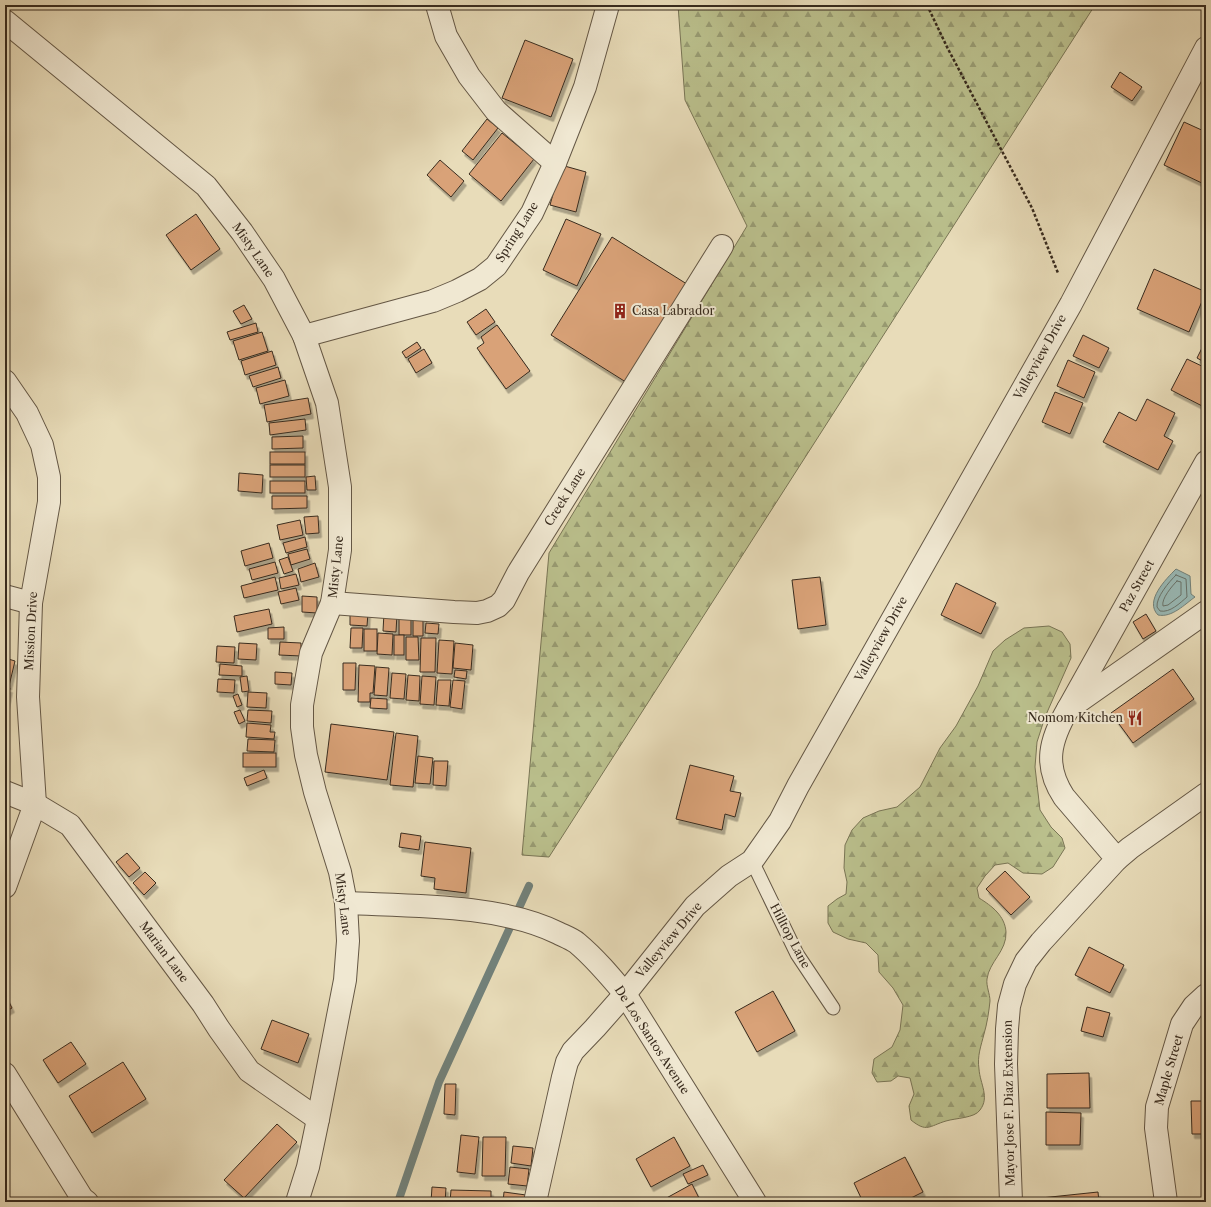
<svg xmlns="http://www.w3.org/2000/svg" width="1211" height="1207" viewBox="0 0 1211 1207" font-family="'Libre Caslon Text',serif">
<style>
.forest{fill:url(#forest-firs);stroke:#797555}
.water{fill:#99bab7;stroke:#72817a}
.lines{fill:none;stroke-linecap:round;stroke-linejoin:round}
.shore{stroke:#68726a;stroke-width:1}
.stream{stroke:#72817a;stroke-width:8}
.building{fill:#d9a278;stroke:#382b1e;filter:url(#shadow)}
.service-casing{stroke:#645745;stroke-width:15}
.minor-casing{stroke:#645745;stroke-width:24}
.tertiary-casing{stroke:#645745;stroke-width:24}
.path{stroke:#382b1e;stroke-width:2.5;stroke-dasharray:3 2;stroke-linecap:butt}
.service{stroke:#f0e8d2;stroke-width:13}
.minor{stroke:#f0e8d2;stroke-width:22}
.tertiary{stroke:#f0e8d2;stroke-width:22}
.labels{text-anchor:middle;stroke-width:4;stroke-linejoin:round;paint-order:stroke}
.street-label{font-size:12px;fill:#382b1e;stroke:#f0e8d2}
.poi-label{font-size:12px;fill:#382b1e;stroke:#f0e8d2;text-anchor:start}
</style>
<defs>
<pattern id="forest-firs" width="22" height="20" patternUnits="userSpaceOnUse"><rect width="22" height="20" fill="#babf8c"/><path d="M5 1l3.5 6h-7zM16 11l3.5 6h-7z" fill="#989b72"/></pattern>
<filter id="shadow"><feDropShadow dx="2.5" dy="4.5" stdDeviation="0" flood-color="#0004"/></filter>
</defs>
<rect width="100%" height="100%" fill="#e8dcb9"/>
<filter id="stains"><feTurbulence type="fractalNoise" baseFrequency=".005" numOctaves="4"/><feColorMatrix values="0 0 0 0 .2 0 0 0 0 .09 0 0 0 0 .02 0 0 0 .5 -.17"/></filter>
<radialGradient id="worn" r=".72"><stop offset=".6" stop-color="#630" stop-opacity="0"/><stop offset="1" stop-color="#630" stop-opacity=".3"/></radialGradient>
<!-- forest -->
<g class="forest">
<polygon points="678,5 1095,5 549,857 522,855 549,553 747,226 685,100"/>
<path d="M1049,626L1062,632L1070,644L1071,658L1045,717L1037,742L1035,767L1040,810L1051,827L1062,838L1065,848L1053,867L1042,874L1023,873L1008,863L995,865L985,876L977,888L979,898C992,906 1005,916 1006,932C1007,951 989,962 987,979C986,986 990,994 990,1001C989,1011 987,1024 984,1034C981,1046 977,1056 979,1069C980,1084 990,1097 980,1110C975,1118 956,1118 946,1121C929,1126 927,1133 911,1120L909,1106L914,1094L910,1078L898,1076L891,1081L877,1082L872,1073L874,1059L892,1047L900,1030L903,1005L893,988L879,972L878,955L866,943L848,939L833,932L828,923V906L837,899L846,894L847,882L844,868L845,845L852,830L863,818L879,811L897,807L920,787L940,748L956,726L978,686L993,651L1005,640L1024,628Z"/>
</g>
<!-- water -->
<path class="water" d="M1176,569L1190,576L1191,594L1195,597C1185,604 1172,618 1158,615C1144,601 1166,579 1176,569Z"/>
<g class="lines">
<!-- shore -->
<g class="shore">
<path d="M1176,575L1186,579L1187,597C1180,603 1170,613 1160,611L1157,607C1156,597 1169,582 1176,575Z"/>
<path d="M1177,581L1181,582V595L1168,605L1163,606C1161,599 1172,586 1177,581Z"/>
</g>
<!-- stream -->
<polyline class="stream" points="398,1202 439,1082 529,886"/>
</g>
<!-- building -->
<g class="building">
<polygon points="525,40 573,59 551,117 502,98"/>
<polygon points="1120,72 1142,87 1132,101 1111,87"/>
<polygon points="487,119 498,128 473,160 462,151"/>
<polygon points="1184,122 1206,132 1206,185 1164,165"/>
<polygon points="502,133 534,159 501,201 469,174"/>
<polygon points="440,160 464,181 451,197 427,175"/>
<polygon points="561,165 586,172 576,212 550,205"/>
<polygon points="196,214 220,249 191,270 166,235"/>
<polygon points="566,219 601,234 577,286 543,270"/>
<polygon points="612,237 690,286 629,384 551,335"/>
<polygon points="1154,269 1206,292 1189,332 1137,309"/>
<polygon points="244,305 252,319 241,324 233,311"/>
<polygon points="486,309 495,322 476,335 467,322"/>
<polygon points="256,323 258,332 230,340 227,332"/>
<polygon points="497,325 530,371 506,389 477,348 484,343 481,337"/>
<polygon points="262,332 268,351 239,360 233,341"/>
<polygon points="1083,335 1109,348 1099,368 1073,356"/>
<polygon points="417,342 421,348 406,358 402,352"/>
<polygon points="1205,342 1206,343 1206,363 1197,358"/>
<polygon points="424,349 432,363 416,373 408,359"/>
<polygon points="272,351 276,365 245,375 241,361"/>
<polygon points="1187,359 1206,368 1206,408 1171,390"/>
<polygon points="1068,360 1095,372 1084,398 1057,386"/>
<polygon points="278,367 281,378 253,387 249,376"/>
<polygon points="285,380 289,396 260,404 256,388"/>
<polygon points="1055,392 1083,403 1070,434 1042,422"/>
<polygon points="308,398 311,414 267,422 264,405"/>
<polygon points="1147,399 1175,413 1164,436 1173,441 1158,470 1103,442 1119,412 1136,421"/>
<polygon points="305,419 306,430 270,435 269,423"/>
<polygon points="303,436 303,448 272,449 272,437"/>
<rect x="270" y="452" width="35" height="12"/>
<rect x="270" y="465" width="35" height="12"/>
<polygon points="239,473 263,475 262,493 238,491"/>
<polygon points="315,476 316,490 307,490 306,477"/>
<rect x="270" y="481" width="35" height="12"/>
<polygon points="272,496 307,496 307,508 272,509"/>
<polygon points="318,516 319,533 306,534 304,517"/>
<polygon points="300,520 303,535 280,540 277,525"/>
<polygon points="305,537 307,547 286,553 283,543"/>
<polygon points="269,543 273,558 245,566 241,551"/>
<polygon points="307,549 310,559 291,565 288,554"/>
<polygon points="288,557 293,571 284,574 279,560"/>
<polygon points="275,562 278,573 252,580 249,569"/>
<polygon points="315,563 319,577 301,582 298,569"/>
<polygon points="296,574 299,585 281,589 279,578"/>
<polygon points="275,577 278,590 244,598 241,586"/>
<polygon points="820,577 826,625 798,629 792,580"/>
<polygon points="956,583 996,603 981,634 941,615"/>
<polygon points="296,588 299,600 281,604 278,592"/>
<polygon points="302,596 317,597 317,613 302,612"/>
<polygon points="269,609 272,624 237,632 234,616"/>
<polygon points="350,613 368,613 367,626 350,625"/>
<polygon points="384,613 397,614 396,632 383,631"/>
<polygon points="1146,614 1156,631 1143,639 1133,622"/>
<rect x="399" y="615" width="12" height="20"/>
<polygon points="423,617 423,636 413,636 413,618"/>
<polygon points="426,623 439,624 438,634 425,633"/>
<polygon points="284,627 284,639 268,639 268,628"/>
<polygon points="351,628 363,628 362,648 350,648"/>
<rect x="364" y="629" width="13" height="22"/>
<polygon points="378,633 393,634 392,655 377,654"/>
<rect x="394" y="635" width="10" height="20"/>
<polygon points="406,637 418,637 419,660 406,660"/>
<polygon points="421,638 436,638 435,672 420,672"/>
<polygon points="439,640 454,641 452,674 437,673"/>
<polygon points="280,642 301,643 301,656 279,655"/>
<polygon points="239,643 257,644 256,660 238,659"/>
<polygon points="455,643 473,645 471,670 453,668"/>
<polygon points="217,646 235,647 234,663 216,662"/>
<polygon points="5,658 15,661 9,686 5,685"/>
<polygon points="343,663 356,663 355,690 343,690"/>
<polygon points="220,664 242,666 242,676 219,675"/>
<polygon points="359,665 375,666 373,693 370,693 370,702 358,702"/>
<polygon points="376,667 389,668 387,696 374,695"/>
<polygon points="1173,669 1194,699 1133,743 1111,713"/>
<polygon points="455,670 467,671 466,679 454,677"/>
<polygon points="275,672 292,673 291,685 275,684"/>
<polygon points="392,673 406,674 404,699 390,698"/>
<polygon points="408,675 420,676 419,701 406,700"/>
<polygon points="247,676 249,691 242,692 240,677"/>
<polygon points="422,676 436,677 434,705 420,704"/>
<polygon points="218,679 235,680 234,693 217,692"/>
<polygon points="438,680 451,680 449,706 436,705"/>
<polygon points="453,680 465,681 462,709 450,707"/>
<polygon points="5,687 10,688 5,713"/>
<polygon points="248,692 267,693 266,708 247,707"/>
<polygon points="238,694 242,705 237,707 233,696"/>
<polygon points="371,698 387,699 387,709 370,708"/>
<polygon points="240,710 245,721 239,724 234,712"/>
<polygon points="248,710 272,711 271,723 247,721"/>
<polygon points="247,723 271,725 270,732 275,732 274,739 246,737"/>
<polygon points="331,724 394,732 387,780 325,772"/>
<polygon points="396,733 418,736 413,787 390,785"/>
<polygon points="248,739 275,740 274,752 247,751"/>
<rect x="243" y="753" width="33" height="14"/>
<polygon points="418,756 433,758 430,784 415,783"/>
<polygon points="434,761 448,761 446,786 433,785"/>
<polygon points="690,765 734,776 730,791 741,793 735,817 725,814 722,830 676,819"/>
<polygon points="264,770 267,778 247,786 244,778"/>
<polygon points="401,833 421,836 419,850 399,847"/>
<polygon points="425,842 471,848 466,893 434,889 435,878 421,876"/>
<polygon points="127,853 140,868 129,877 116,862"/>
<polygon points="1005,871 1030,897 1011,915 986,889"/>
<polygon points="145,872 156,883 144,895 133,883"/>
<polygon points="1089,947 1124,965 1110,993 1075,975"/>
<polygon points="773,991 795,1031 757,1052 735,1012"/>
<polygon points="5,994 12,1008 5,1012"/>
<polygon points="1087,1007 1110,1013 1103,1037 1081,1031"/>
<polygon points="272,1020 309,1034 298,1063 261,1049"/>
<polygon points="71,1042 86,1064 58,1083 43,1060"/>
<polygon points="123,1062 146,1099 92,1133 69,1096"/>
<polygon points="1089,1073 1090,1108 1047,1108 1047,1074"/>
<polygon points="445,1084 456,1084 455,1115 444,1114"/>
<polygon points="1191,1101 1206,1101 1206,1134 1192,1134"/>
<polygon points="1046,1112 1081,1113 1080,1145 1046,1145"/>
<polygon points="277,1124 297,1142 244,1198 224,1180"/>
<polygon points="461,1135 479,1137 475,1174 457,1172"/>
<polygon points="483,1137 506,1137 505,1176 482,1176"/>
<polygon points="674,1137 690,1166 651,1187 636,1159"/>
<polygon points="513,1146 533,1148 531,1166 511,1163"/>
<polygon points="905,1157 923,1192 903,1202 863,1202 854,1183"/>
<polygon points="703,1165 708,1175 688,1184 683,1174"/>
<polygon points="510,1167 529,1169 527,1186 508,1184"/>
<polygon points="692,1184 701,1202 662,1202 661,1201"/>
<polygon points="432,1187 446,1188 445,1202 431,1202"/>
<polygon points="451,1190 491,1191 491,1202 450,1202"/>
<polygon points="504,1192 526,1195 525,1202 503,1202"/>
<polygon points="1098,1192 1099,1202 1041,1202 1041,1198"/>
</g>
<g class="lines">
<defs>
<polyline id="service" points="752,861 797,954 833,1008"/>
<g id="minor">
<polyline points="437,5 446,36 469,76 496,111 555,163"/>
<polyline points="5,21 206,186 242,232 274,279 304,336 327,403 340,487 340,550 332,603 311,653 302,705 302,727 306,755 315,792 340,872 346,903 348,941 345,980 318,1119 308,1167 297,1202"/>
<polyline points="304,336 433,301 457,291 480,279 496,266 532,213 555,163 585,87 608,5"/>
<polyline points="5,381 27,413 42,445 49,477 49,502 31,603 28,697 35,804 5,887"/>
<polyline points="5,596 31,603"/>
<polyline points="332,603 454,612 477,613 487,611 498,606 504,600 518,573 722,246"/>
<polyline points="1068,709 1206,462"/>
<polyline points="5,792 35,804 70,825 203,1004 219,1029 249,1071 318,1119"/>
<polyline points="1117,859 1130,848 1206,794"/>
<path d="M346,903C411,906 500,904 558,933C564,936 572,939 577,943C595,958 610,976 625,994L755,1202"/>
<polyline points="5,1074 82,1198 87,1202"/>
<polyline points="535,1202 563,1077 567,1062 573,1051 595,1028 625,994 695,906 729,876 752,861 780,821 798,786 1071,304 1206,48"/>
<polyline points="1166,1202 1156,1128 1157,1107 1182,1024 1194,1006 1206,995"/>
</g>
<path id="tertiary" d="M1011,1202L1006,1064L1007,1029L1009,1006L1015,984L1026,961L1041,942L1117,859L1064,797C1043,765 1050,740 1068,709L1206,612"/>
</defs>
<!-- service casing -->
<use href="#service" class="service-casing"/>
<!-- minor casing -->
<use href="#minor" class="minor-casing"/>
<!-- tertiary casing -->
<use href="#tertiary" class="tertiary-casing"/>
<!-- path -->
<polyline class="path" points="927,5 947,47 1032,208 1058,273"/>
<!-- service -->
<use href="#service" class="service"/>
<!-- minor -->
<use href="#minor" class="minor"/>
<!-- tertiary -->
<use href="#tertiary" class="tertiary"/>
</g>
<!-- icons -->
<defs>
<symbol id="building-bare" viewBox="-9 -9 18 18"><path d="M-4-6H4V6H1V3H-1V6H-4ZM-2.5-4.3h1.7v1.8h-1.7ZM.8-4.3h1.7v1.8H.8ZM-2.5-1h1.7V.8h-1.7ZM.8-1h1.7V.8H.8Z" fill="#8f2418" stroke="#f0e8d2" stroke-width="2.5" paint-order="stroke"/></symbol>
<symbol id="restaurant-bare" viewBox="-9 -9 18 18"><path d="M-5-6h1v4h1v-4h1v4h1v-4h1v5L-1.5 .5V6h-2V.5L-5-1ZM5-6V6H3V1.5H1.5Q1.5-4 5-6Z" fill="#8f2418" stroke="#f0e8d2" stroke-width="2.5" paint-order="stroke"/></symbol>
</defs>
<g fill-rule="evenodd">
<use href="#building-bare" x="609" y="300" width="22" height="22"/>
<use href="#restaurant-bare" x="1124" y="707" width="22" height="22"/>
</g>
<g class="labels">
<!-- street labels -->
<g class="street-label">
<text transform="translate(517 232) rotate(-58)" y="4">Spring Lane</text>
<text transform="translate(253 250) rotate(55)" y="4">Misty Lane</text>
<text transform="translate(1040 357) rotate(-61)" y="4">Valleyview Drive</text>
<text transform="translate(565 497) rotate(-58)" y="4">Creek Lane</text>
<text transform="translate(336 567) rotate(-84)" y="4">Misty Lane</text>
<text transform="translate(1137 586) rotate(-61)" y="4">Paz Street</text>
<text transform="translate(31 631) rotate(-87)" y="4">Mission Drive</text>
<text transform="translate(881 639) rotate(-61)" y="4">Valleyview Drive</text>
<text transform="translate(343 904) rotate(83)" y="4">Misty Lane</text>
<text transform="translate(790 936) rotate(62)" y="4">Hilltop Lane</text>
<text transform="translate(669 940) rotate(-50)" y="4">Valleyview Drive</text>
<text transform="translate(164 952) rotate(53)" y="4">Marian Lane</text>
<text transform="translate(652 1040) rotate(57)" y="4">De Los Santos Avenue</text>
<text transform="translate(1169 1070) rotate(-74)" y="4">Maple Street</text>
<text transform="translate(1009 1103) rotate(-91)" y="4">Mayor Jose F. Diaz Extension</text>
</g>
<!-- poi labels -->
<g class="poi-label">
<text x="632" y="315">Casa Labrador</text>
<text x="1123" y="722" text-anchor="end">Nomom Kitchen</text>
</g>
</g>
<!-- margin -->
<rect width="1211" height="1207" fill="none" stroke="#e8dcb9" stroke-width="20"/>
<rect x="6" y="6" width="1199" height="1195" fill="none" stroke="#382b1e" stroke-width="2"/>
<rect x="10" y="10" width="1191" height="1187" fill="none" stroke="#382b1e"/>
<rect width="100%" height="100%" filter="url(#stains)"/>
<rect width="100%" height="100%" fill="url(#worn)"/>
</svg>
